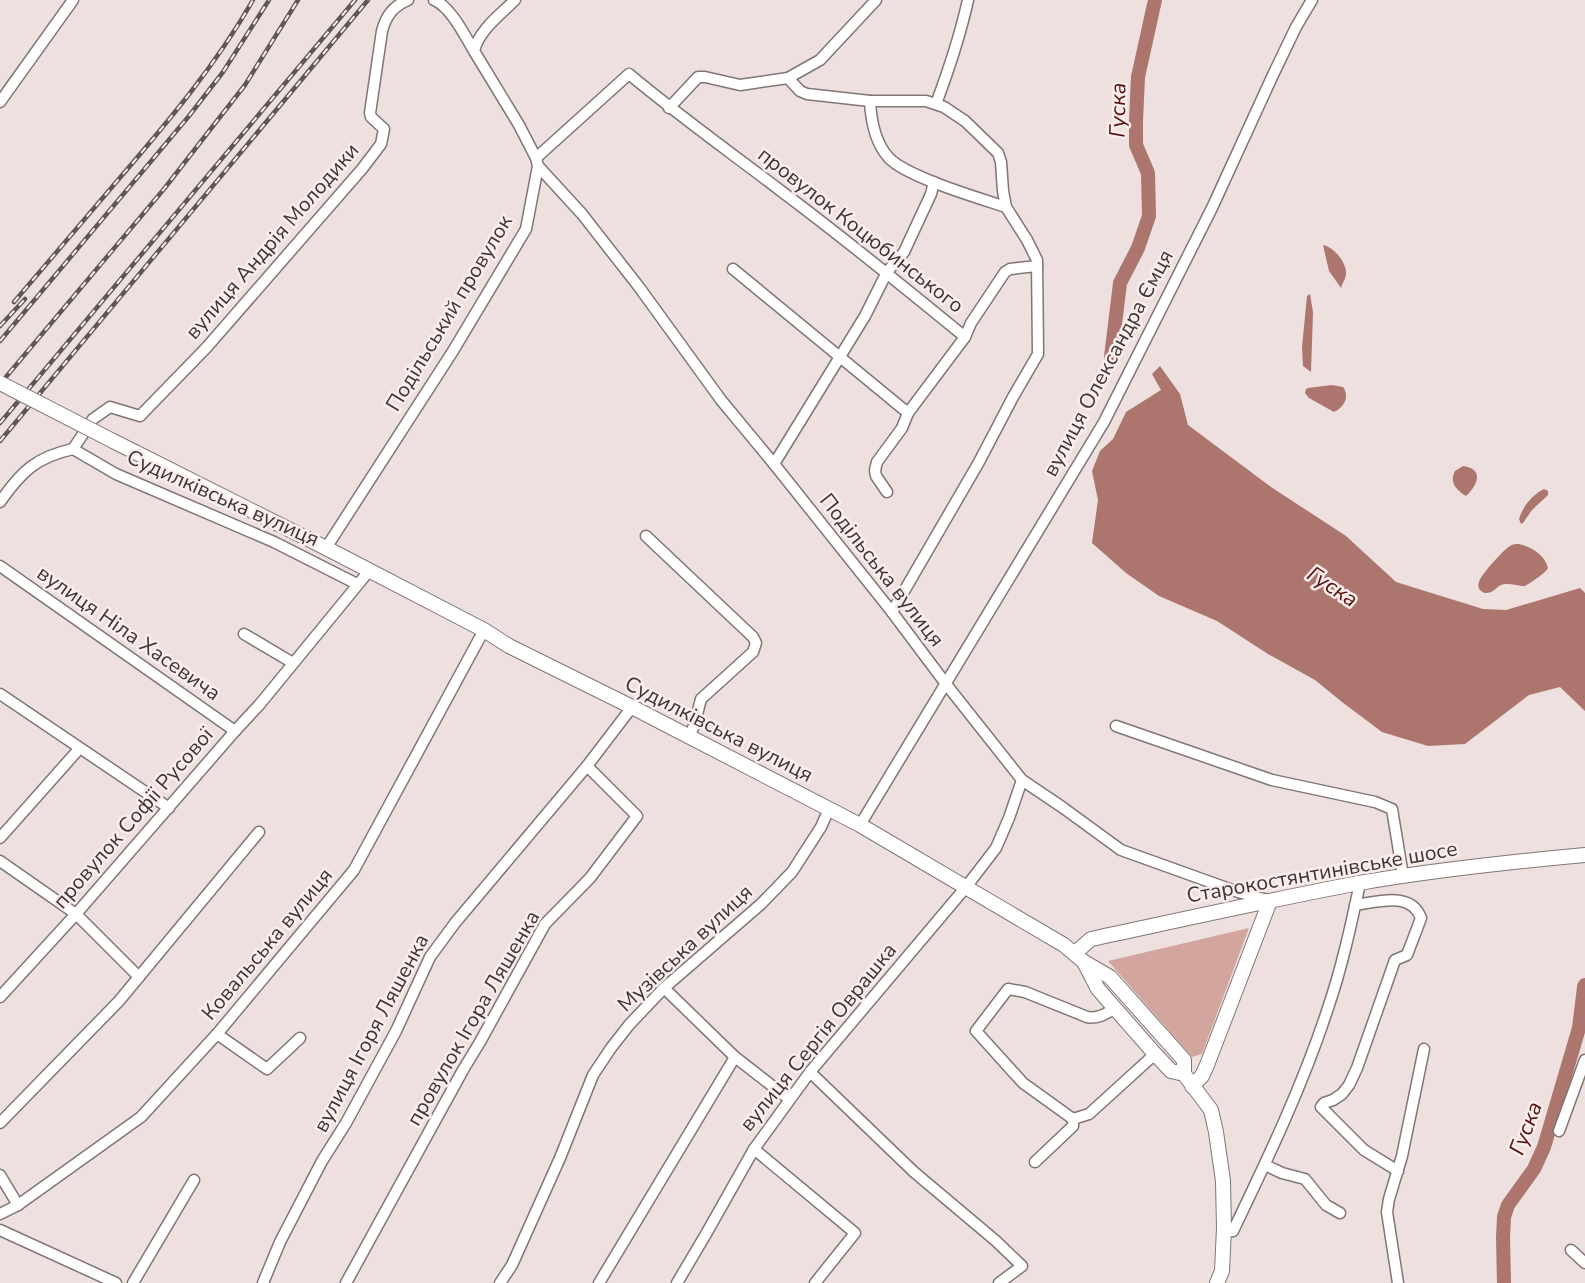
<svg xmlns="http://www.w3.org/2000/svg" width="1585" height="1283" viewBox="0 0 1585 1283" font-family="'Nunito Sans',sans-serif">
<style>
.green{fill:#d2a69f}
.water{fill:#ac756d}
.lines{fill:none;stroke-linecap:round;stroke-linejoin:round}
.river{stroke:#ac756d;stroke-width:14}
.minor-casing{stroke:#817674;stroke-width:13}
.major-casing{stroke:#817674;stroke-width:16}
.minor{stroke:#fff;stroke-width:10}
.major{stroke:#fff;stroke-width:14}
.rail-casing{stroke:#5e5757;stroke-width:4.5}
.rail{stroke:#faedeb;stroke-width:2;stroke-dasharray:7;stroke-linecap:butt}
.major-bridge-casing{stroke:#817674;stroke-width:16;stroke-linecap:butt}
.major-bridge{stroke:#fff;stroke-width:14}
.labels{text-anchor:middle;stroke-width:5;stroke-linejoin:round;paint-order:stroke}
.street-label{font-size:21px;fill:#3b3636;stroke:#faedeb}
.water-label{font-size:22px;font-style:italic;fill:#55100c;stroke:#faedeb}
</style>
<rect width="100%" height="100%" fill="#ede0de"/>
<!-- green -->
<polygon class="green" points="1249,928 1202,1054 1192,1057 1108,961"/>
<!-- water -->
<g class="water">
<path d="M1323,245C1334,247 1347,263 1346,274C1346,278 1342,284 1341,288L1329,271Z"/>
<polygon points="1310,294 1313,312 1311,372 1303,366 1302,347 1307,296"/>
<polygon points="1160,366 1180,394 1188,425 1271,487 1346,536 1396,582 1483,609 1506,610 1580,588 1585,593 1585,711 1560,687 1529,695 1465,744 1428,746 1382,732 1342,702 1315,680 1268,654 1217,621 1159,596 1126,573 1092,543 1098,500 1092,471 1100,451 1113,439 1126,412 1161,390 1152,374"/>
<path d="M1332,385L1343,387C1350,397 1344,407 1334,412L1309,398L1305,393L1306,389L1308,388Z"/>
<path d="M1463,466C1485,469 1477,486 1466,496C1456,490 1449,482 1455,471Z"/>
<path d="M1544,489L1548,491V495L1532,510L1523,523L1521,524L1519,519C1523,506 1531,496 1544,489Z"/>
<path d="M1519,544C1532,547 1545,555 1548,568C1546,573 1530,583 1525,586C1517,586 1508,582 1501,585C1496,587 1493,594 1485,593C1480,591 1477,588 1479,582C1480,576 1504,549 1510,546C1514,544 1515,544 1519,544Z"/>
</g>
<g class="lines">
<!-- river -->
<g class="river">
<polyline points="1111,357 1120,283 1138,248 1149,216 1148,173 1136,145 1136,121 1138,77 1155,0"/>
<polyline points="1504,1283 1503,1237 1504,1217 1508,1205 1534,1169 1544,1147 1579,1028 1584,987 1585,985"/>
</g>
<defs>
<g id="minor">
<path d="M434,0C451,7 465,36 474,51"/>
<polyline points="788,78 800,91 807,94 870,101 926,101 944,107 965,121 998,153 1001,162 1003,191 1006,207 1027,240 1037,260 1038,354 1013,397 979,462 892,612"/>
<path d="M870,101C871,121 875,143 889,158C907,177 979,198 1006,207"/>
<polyline points="0,102 73,0"/>
<path d="M936,104C949,69 960,36 968,0"/>
<polyline points="669,108 698,77 705,77 740,85 788,78 820,60 876,0"/>
<path d="M536,158L629,74C678,115 730,152 781,191C844,238 904,287 965,337L908,413L902,428L877,462L875,470L876,476L887,492"/>
<polyline points="538,166 582,214 639,287 721,400 774,464 892,612 946,684 1022,780 1062,807 1121,850 1238,892 1268,900"/>
<polyline points="733,269 908,413"/>
<polyline points="965,337 971,323 1005,272 1010,269 1037,266"/>
<path d="M73,449L93,419L110,407L140,416L207,347L362,169L381,144L384,129L371,117L370,113L382,31C386,16 393,6 408,0"/>
<polyline points="73,449 116,474 274,542 357,584"/>
<polyline points="774,464 865,316 887,272 904,252 931,194 934,182"/>
<path d="M0,502C21,472 36,457 73,449"/>
<polyline points="646,536 753,637 756,643 753,652 701,699 694,726 689,736"/>
<path d="M326,548L453,351L526,229L538,166L536,158L519,125L474,51C479,30 500,15 515,0"/>
<polyline points="0,566 235,731"/>
<polyline points="244,634 293,663"/>
<polyline points="0,694 169,808"/>
<polyline points="1116,726 1272,780 1375,802 1392,809 1403,876"/>
<polyline points="860,825 1104,422 1212,208 1272,77 1296,27 1312,0"/>
<polyline points="0,838 79,749"/>
<polyline points="0,861 76,914 139,977"/>
<path d="M1355,905C1378,902 1411,891 1421,918L1407,955L1395,960L1357,1068L1349,1085L1342,1094L1333,1100L1324,1103L1321,1107L1364,1150L1398,1171"/>
<polyline points="664,988 735,1057 789,1099"/>
<polyline points="0,997 76,914 235,731 260,704 369,571"/>
<path d="M1115,1008C1106,1014 1098,1019 1087,1017L1025,992L1008,989L976,1031L1023,1083L1073,1119L1089,1114L1155,1054"/>
<polyline points="217,1034 267,1069 300,1038"/>
<polyline points="810,1072 914,1172 996,1241 1022,1266 999,1283"/>
<polyline points="0,1123 119,1001 259,832"/>
<polyline points="1559,1131 1585,1060"/>
<polyline points="754,1149 855,1233 815,1283"/>
<polyline points="1035,1162 1073,1126 1073,1119"/>
<polyline points="1265,1165 1282,1173 1305,1179 1326,1205 1340,1213"/>
<polyline points="0,1175 18,1205"/>
<polyline points="0,1214 18,1205 141,1117 217,1034 354,870 484,630"/>
<polyline points="0,1230 116,1283"/>
<path d="M1224,1232L1233,1231C1268,1158 1303,1085 1328,1008C1342,967 1351,925 1360,883"/>
<polyline points="1571,1250 1585,1263"/>
<polyline points="133,1283 194,1180"/>
<polyline points="263,1283 280,1242 322,1161 346,1123 396,1031 430,957 455,923 587,766 632,707"/>
<polyline points="346,1283 463,1070 480,1042 545,924 590,878 637,816 587,766"/>
<polyline points="500,1283 512,1265 560,1158 593,1075 611,1048 629,1025 664,988 761,904 792,872 821,827 829,809"/>
<polyline points="599,1283 735,1057"/>
<polyline points="677,1283 706,1234 754,1149 810,1072 966,887 996,848 1009,818 1022,780"/>
<polyline points="1398,1283 1387,1212 1389,1199 1402,1156 1424,1049"/>
</g>
<g id="major">
<polyline points="113,441 326,548 484,630 509,646 632,707 860,825 1064,945 1084,962 1110,977 1184,1060 1184,1074"/>
<path d="M1075,953L1091,939C1180,920 1269,900 1359,883C1434,870 1509,862 1585,855"/>
<polyline points="1084,962 1098,989 1155,1054 1171,1071 1184,1074"/>
<polyline points="1184,1074 1211,1110 1216,1132 1223,1181 1224,1228 1222,1271 1217,1283"/>
<polyline points="1192,1086 1202,1076 1207,1065 1270,901"/>
</g>
</defs>
<!-- minor casing -->
<use href="#minor" class="minor-casing"/>
<!-- major casing -->
<use href="#major" class="major-casing"/>
<!-- minor -->
<use href="#minor" class="minor"/>
<!-- major -->
<use href="#major" class="major"/>
<defs>
<g id="rail">
<path d="M14,302C49,261 84,220 118,180C167,123 216,65 253,0"/>
<polyline points="0,326 25,299"/>
<polyline points="0,341 189,116 223,72 269,0"/>
<polyline points="0,384 164,189 213,126 245,85 298,0"/>
<polyline points="0,423 355,0"/>
<polyline points="0,441 368,0"/>
</g>
</defs>
<!-- rail casing -->
<use href="#rail" class="rail-casing"/>
<!-- rail -->
<use href="#rail" class="rail"/>
<defs>
<polyline id="major-bridge" points="0,383 113,441"/>
</defs>
<!-- major-bridge casing -->
<use href="#major-bridge" class="major-bridge-casing"/>
<!-- major-bridge -->
<use href="#major-bridge" class="major-bridge"/>
</g>
<g class="labels">
<!-- street labels -->
<g class="street-label">
<text transform="translate(861 230) rotate(38)" y="7">провулок Коцюбинського</text>
<text transform="translate(272 241) rotate(-49)" y="7">вулиця Андрія Молодики</text>
<text transform="translate(449 313) rotate(-59)" y="7">Подільський провулок</text>
<text transform="translate(1108 363) rotate(-62)" y="7">вулиця Олександра Ємця</text>
<text transform="translate(223 498) rotate(24)" y="7">Судилківська вулиця</text>
<text transform="translate(882 570) rotate(52)" y="7">Подільська вулиця</text>
<text transform="translate(129 633) rotate(35)" y="7">вулиця Ніла Хасевича</text>
<text transform="translate(719 729) rotate(27)" y="7">Судилківська вулиця</text>
<text transform="translate(133 818) rotate(-49)" y="7">провулок Софії Русової</text>
<text transform="translate(1322 872) rotate(-10)" y="7">Старокостянтинівське шосе</text>
<text transform="translate(267 944) rotate(-50)" y="7">Ковальська вулиця</text>
<text transform="translate(685 948) rotate(-43)" y="7">Музівська вулиця</text>
<text transform="translate(473 1018) rotate(-60)" y="7">провулок Ігора Ляшенка</text>
<text transform="translate(371 1033) rotate(-62)" y="7">вулиця Ігоря Ляшенка</text>
<text transform="translate(818 1037) rotate(-51)" y="7">вулиця Сергія Оврашка</text>
</g>
<!-- water labels -->
<g class="water-label">
<text transform="translate(1117 110) rotate(-89)" y="8">Гуска</text>
<text transform="translate(1333 586) rotate(33)" y="8">Гуска</text>
<text transform="translate(1525 1128) rotate(-69)" y="8">Гуска</text>
</g>
</g>
</svg>
